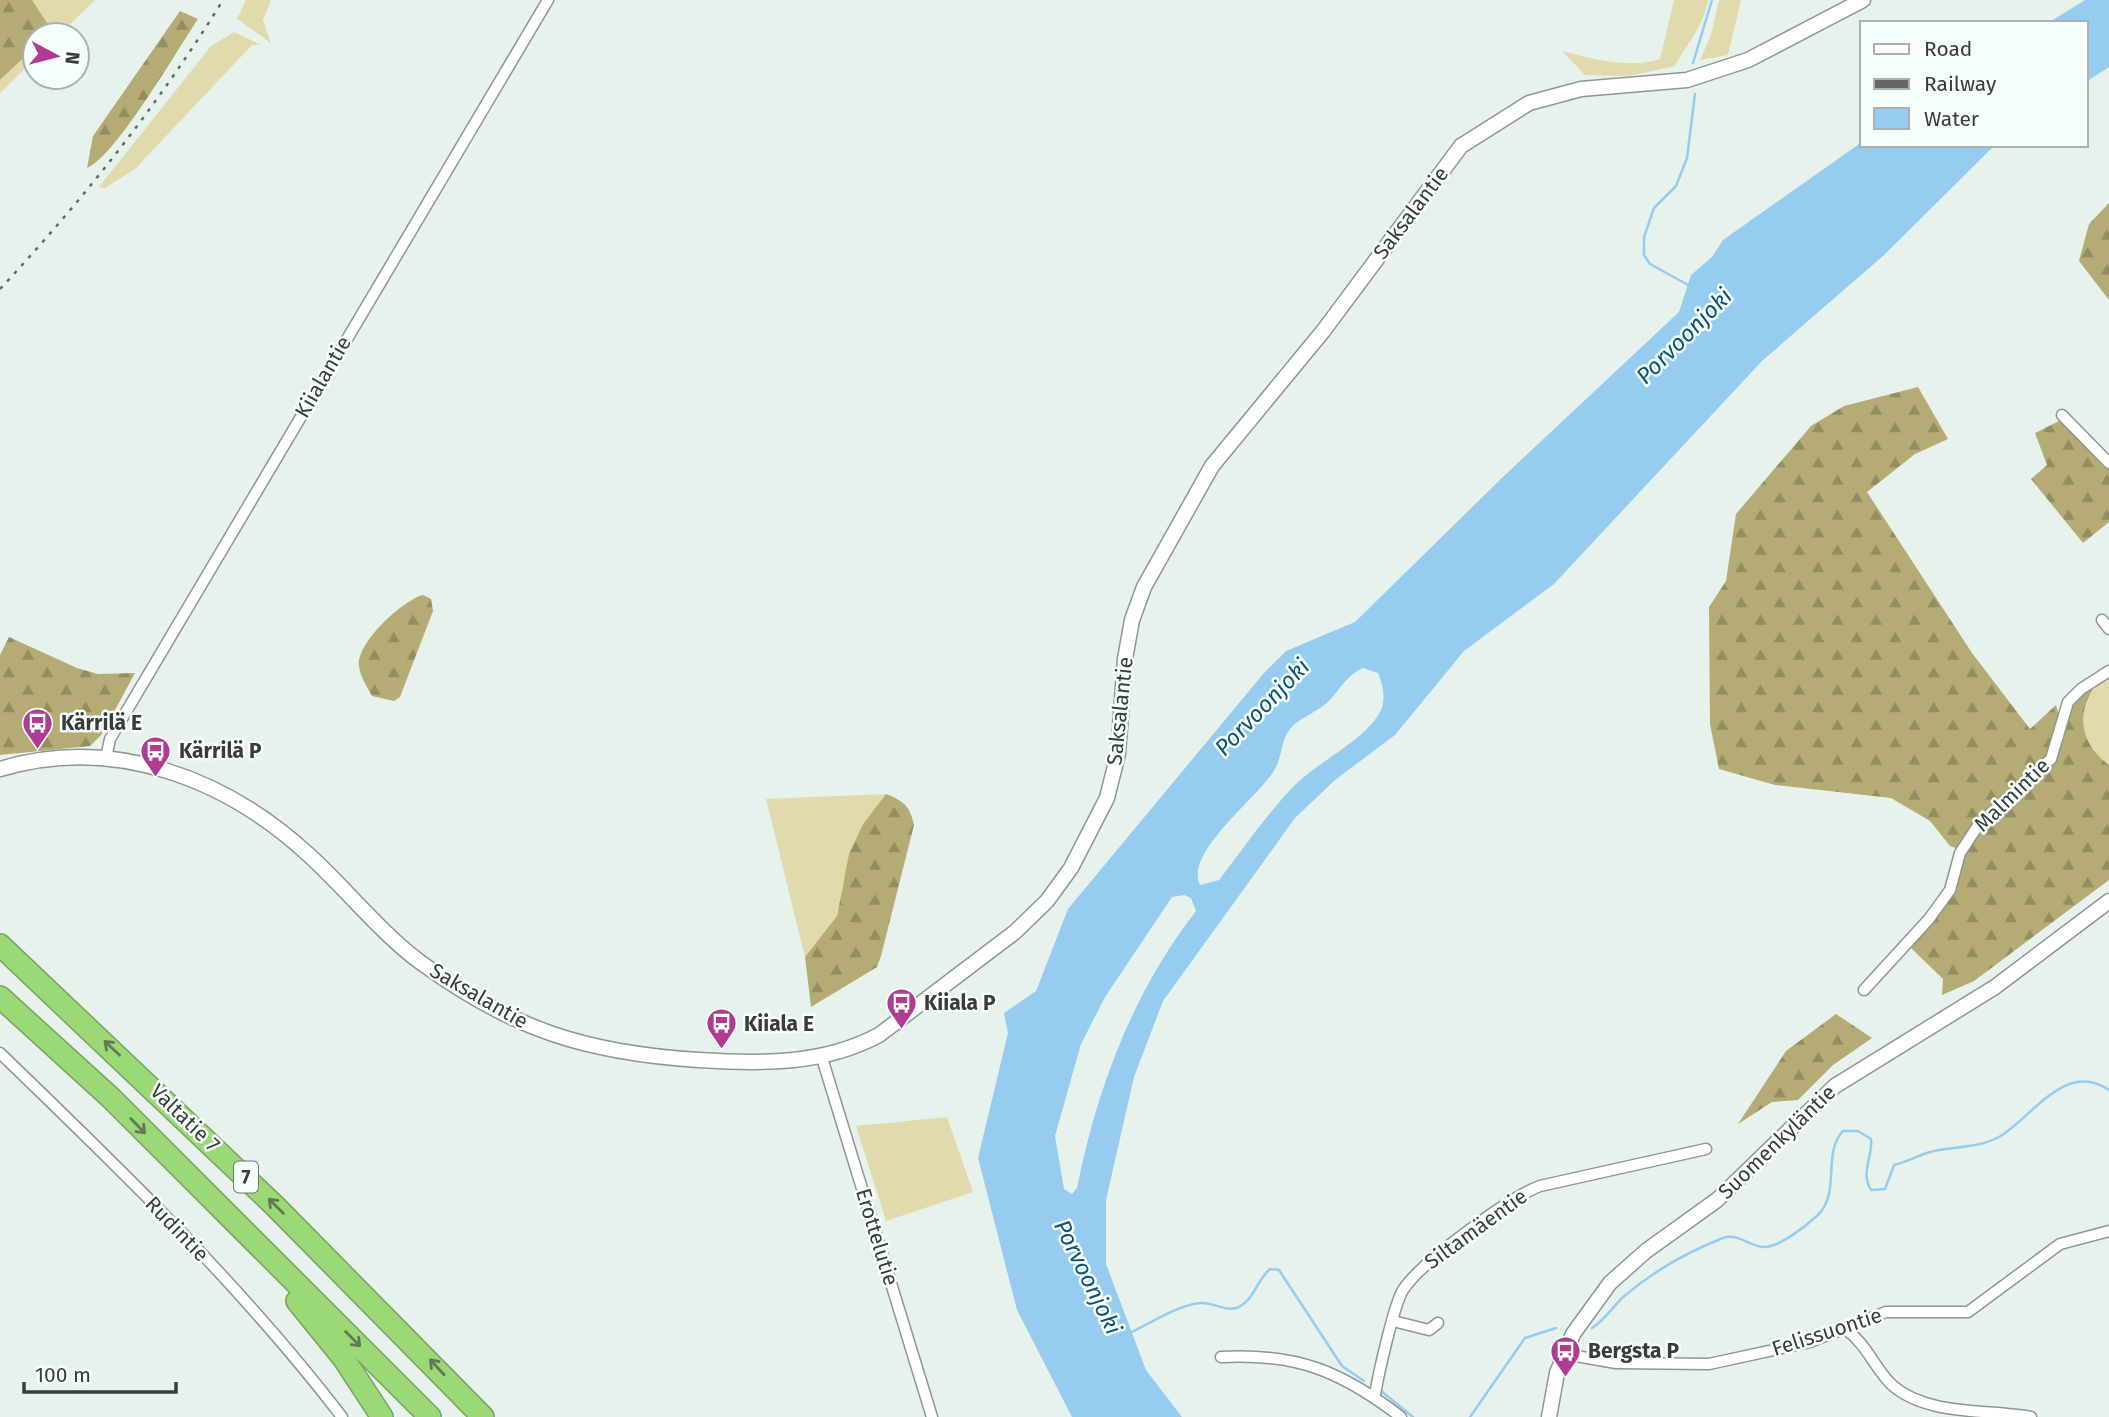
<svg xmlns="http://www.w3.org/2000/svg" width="2109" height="1417" viewBox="0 0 2109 1417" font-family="'Fira Sans',sans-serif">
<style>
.grass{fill:#e1daac}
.forest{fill:url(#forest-firs)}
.water{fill:#95ccef;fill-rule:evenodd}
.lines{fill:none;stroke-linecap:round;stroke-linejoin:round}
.stream{stroke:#95ccef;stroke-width:2.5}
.minor-casing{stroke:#8d9793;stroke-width:13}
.tertiary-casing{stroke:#8d9793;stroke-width:17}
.motorway-casing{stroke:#78a262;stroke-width:24}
.minor{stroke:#fff;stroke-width:10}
.tertiary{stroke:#fff;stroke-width:14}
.motorway{stroke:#9bd977;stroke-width:21}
.rail{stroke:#636866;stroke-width:2.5;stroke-dasharray:3.5 7;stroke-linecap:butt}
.oneway{stroke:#607b52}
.labels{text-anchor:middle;stroke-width:5;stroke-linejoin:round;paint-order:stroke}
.shield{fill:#f6fffb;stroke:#717674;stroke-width:2}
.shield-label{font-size:19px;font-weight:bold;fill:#383c3a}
.street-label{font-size:21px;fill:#383c3a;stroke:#f6fffb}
.poi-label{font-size:21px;font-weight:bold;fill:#383c3a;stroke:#f6fffb;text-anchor:start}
.water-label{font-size:23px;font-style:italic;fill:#0c5072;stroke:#f6fffb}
</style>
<defs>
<pattern id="forest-firs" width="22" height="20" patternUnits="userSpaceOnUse" patternTransform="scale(1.75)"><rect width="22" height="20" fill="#b4ac74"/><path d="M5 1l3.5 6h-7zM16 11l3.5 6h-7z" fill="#938d60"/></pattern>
</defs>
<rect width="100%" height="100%" fill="#e7f2ed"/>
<!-- grass -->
<g class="grass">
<polygon points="32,0 95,0 59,35 47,35 49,26"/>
<polygon points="246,0 271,0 263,20 271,43 237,19"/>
<path d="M1674,0H1708C1703,28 1687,43 1675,66L1629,76L1585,75L1562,51C1593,59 1629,69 1660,59Z"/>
<polygon points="1719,0 1741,0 1728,55 1700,60 1711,35"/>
<polygon points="234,32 261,45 252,45 135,169 105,188 99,187 211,46"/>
<polygon points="35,47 35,59 0,93 0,80"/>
<path d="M2109,675V765C2084,745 2075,720 2093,691L2088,688Z"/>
<polygon points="886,794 863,824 843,883 837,916 805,957 766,799"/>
<polygon points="947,1117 973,1192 886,1221 856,1126"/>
</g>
<!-- forest -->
<g class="forest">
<polygon points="0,0 32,0 49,26 47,35 35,35 35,47 0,80"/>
<path d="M180,11L198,19C177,50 116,156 87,168L93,136Z"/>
<polygon points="2109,203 2109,300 2079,261 2089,224"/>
<path d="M1918,387L1948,439L1915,454L1867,492L1972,653L2030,729L2056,705C2070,749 2030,769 2004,793C1986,810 1971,827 1958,849L1950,846L1930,821L1891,798L1775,785L1719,769L1710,724L1709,607L1726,581L1736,514L1811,426L1844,406Z"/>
<polygon points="2063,419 2109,468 2109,522 2083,543 2031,479 2047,465 2035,433"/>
<path d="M423,595L431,599L433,611L400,697L394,701L372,696C367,687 360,676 359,666C356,643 403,600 423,595Z"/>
<polygon points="9,637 77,668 98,674 135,673 102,734 90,746 0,755 0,655"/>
<path d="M2088,688L2093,690C2075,718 2083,746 2109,765V880L1974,981L1942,995L1943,979L1909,946L1953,894L1963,857L1979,828L2056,760L2070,710Z"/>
<path d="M886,794C904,801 910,806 914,825L881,956L877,967L811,1007L805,957L837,916L849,854L863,824Z"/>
<polygon points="1836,1014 1872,1038 1833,1065 1798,1100 1772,1102 1738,1124 1786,1051"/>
</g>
<!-- water -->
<g class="water">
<polygon points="2085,0 2109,0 2109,67 2086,82 2086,23 2048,23"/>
<path d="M1862,142V145H1995L1883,256L1762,361L1554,584L1464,651L1395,735L1335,780L1295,818L1163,1001L1134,1077L1106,1200V1264L1146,1370L1182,1417H1072L1017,1310L978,1158L1008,1033L1004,1013L1036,991L1068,909L1264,673L1286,651L1355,622L1506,474L1679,312L1691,275L1712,257L1723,240ZM1363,668L1378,673C1383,685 1387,701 1379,714C1361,743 1317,762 1293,787C1266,815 1243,849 1219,880L1200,885C1184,852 1259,797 1275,769C1282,757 1281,740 1290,729C1300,717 1318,712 1329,701C1340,689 1348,674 1363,668ZM1184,895L1191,898L1196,911C1133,992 1097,1088 1077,1188L1072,1194L1064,1189L1055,1136L1081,1044L1105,997L1172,897Z"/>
</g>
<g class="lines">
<!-- stream -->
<g class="stream">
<polyline points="1693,63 1712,0"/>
<polyline points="1690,286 1650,264 1644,255 1644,237 1654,208 1676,186 1687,158 1695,94"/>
<path d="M1592,1328C1604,1321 1612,1308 1622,1298C1651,1273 1687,1252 1723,1238C1737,1233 1750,1246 1763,1247C1779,1248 1807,1225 1818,1215C1841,1192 1822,1153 1843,1131H1858L1871,1139C1873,1158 1860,1172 1871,1190L1885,1189L1894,1165C1907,1162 1917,1156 1930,1152C1952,1146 1977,1149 1999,1137C2033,1117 2065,1060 2109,1090"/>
<path d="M1130,1333C1151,1323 1177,1305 1201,1303C1214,1302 1226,1313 1239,1307C1255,1298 1257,1280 1270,1269L1279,1270L1342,1366L1364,1381"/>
<polyline points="1381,1391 1413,1417"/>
<polyline points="1470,1417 1525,1338 1556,1328"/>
</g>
<defs>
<g id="minor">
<polyline points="2062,415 2109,463"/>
<polyline points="2102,620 2109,629"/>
<polyline points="106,758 110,739 548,0"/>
<polyline points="1864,990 1929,919 1950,890 1960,853 1979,824 2051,759 2068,702 2081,689 2109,671"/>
<path d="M0,1053C120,1169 241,1285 342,1417"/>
<polyline points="822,1058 932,1417"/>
<polyline points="1393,1321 1429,1330 1438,1323"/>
<path d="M1844,1328C1868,1345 1874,1368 1892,1385C1927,1416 1987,1409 2031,1417"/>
<polyline points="1565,1354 1616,1363 1709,1364 1810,1342 1886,1312 1968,1312 2060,1244 2109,1231"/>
<path d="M1221,1357C1297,1353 1341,1371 1401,1417"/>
<path d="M1375,1395C1378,1376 1394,1304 1403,1290C1420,1263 1510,1197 1540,1186L1706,1149"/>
</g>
<g id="tertiary">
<path d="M0,769C113,735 226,778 310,856C346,889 381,933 420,962C512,1029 585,1053 699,1060C760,1064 823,1065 879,1035L1015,932L1047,901L1071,868L1107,798L1118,754L1125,659L1132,620L1144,587L1212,466L1324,330L1461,146L1529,103L1581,89L1687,80L1748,60L1863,0"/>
<polyline points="1549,1417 1557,1373 1573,1334 1610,1283 1646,1251 1717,1200 1835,1086 1995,987 2109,901"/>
</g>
<g id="motorway">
<polyline points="0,945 275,1206 483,1417"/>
<polyline points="0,997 111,1098 430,1417"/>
<polyline points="297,1301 344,1359 382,1417"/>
</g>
</defs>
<!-- minor casing -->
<use href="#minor" class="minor-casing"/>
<!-- tertiary casing -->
<use href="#tertiary" class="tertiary-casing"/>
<!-- motorway casing -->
<use href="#motorway" class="motorway-casing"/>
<!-- minor -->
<use href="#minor" class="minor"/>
<!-- tertiary -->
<use href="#tertiary" class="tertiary"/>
<!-- motorway -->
<use href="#motorway" class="motorway"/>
<!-- rail -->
<path class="rail" d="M0,289C83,200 159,104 223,0"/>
</g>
<!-- one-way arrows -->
<defs><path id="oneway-shaft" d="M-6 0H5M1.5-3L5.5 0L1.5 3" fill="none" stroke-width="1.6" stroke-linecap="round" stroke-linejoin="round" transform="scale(1.75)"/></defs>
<g class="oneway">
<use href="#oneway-shaft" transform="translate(112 1048) rotate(-137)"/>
<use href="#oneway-shaft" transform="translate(138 1126) rotate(46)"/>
<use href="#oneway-shaft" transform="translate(276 1206) rotate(-135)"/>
<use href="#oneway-shaft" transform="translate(353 1339) rotate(45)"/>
<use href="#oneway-shaft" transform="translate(437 1367) rotate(-133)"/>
</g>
<!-- icons -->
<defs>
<symbol id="bus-pin" viewBox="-11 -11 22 30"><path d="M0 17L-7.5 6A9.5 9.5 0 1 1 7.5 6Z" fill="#b03b92" stroke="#f6fffb"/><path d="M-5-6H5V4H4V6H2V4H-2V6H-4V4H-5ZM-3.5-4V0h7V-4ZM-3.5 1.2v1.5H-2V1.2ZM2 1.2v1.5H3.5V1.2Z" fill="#fff"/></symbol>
</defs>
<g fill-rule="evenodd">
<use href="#bus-pin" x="20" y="706" width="35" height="47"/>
<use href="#bus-pin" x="138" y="734" width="35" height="47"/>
<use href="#bus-pin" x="884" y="986" width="35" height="47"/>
<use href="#bus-pin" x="704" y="1006" width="35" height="47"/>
<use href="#bus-pin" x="1548" y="1334" width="35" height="47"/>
</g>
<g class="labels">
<!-- shield labels -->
<rect class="shield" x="234" y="1161.5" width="24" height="31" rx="5"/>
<g class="shield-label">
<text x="246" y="1184">7</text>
</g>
<!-- street labels -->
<g class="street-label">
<text transform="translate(1411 213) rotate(-53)" y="7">Saksalantie</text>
<text transform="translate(323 377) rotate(-60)" y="7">Kiialantie</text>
<text transform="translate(1120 711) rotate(-84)" y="7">Saksalantie</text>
<text transform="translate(2012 795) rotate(-44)" y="7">Malmintie</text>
<text transform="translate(479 996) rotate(30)" y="7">Saksalantie</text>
<text transform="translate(185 1118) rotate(44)" y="7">Valtatie 7</text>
<text transform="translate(1777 1142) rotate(-44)" y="7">Suomenkyläntie</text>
<text transform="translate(177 1229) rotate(46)" y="7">Rudintie</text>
<text transform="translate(1476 1229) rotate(-36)" y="7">Siltamäentie</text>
<text transform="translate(877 1237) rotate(73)" y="7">Erottelutie</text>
<text transform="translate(1827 1332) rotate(-18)" y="7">Felissuontie</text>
</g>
<!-- poi labels -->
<g class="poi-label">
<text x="61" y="730">Kärrilä E</text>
<text x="179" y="758">Kärrilä P</text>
<text x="924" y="1010">Kiiala P</text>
<text x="744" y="1031">Kiiala E</text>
<text x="1588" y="1358">Bergsta P</text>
</g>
<!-- water labels -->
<g class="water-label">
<text transform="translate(1684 336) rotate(-45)" y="8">Porvoonjoki</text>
<text transform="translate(1262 707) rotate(-46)" y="8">Porvoonjoki</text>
<text transform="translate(1088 1277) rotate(64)" y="8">Porvoonjoki</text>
</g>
</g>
<!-- legend -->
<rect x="1860" y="21" width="228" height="126" fill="#f6fffb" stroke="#aab1ae" stroke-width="2"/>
<rect x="1874" y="44" width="35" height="10" fill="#ffffff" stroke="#aab1ae" stroke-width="2"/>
<text x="1924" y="56" font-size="21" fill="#383c3a">Road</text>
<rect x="1874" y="79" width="35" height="10" fill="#636866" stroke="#aab1ae" stroke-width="2"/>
<text x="1924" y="91" font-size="21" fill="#383c3a">Railway</text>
<rect x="1874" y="108" width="35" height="21" fill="#95ccef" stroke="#aab1ae" stroke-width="2"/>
<text x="1924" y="126" font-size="21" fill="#383c3a">Water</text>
<!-- north arrow -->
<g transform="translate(56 56) rotate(97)"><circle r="33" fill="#f6fffb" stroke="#aab1ae" stroke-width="2"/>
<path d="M0-5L12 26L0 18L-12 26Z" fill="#b03b92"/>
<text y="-10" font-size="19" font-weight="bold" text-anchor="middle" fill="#383c3a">N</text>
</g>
<!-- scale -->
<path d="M24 1382v10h152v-10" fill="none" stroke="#383c3a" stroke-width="3.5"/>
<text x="35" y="1382" font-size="21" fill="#383c3a" stroke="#f6fffb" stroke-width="5" paint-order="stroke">100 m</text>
</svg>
